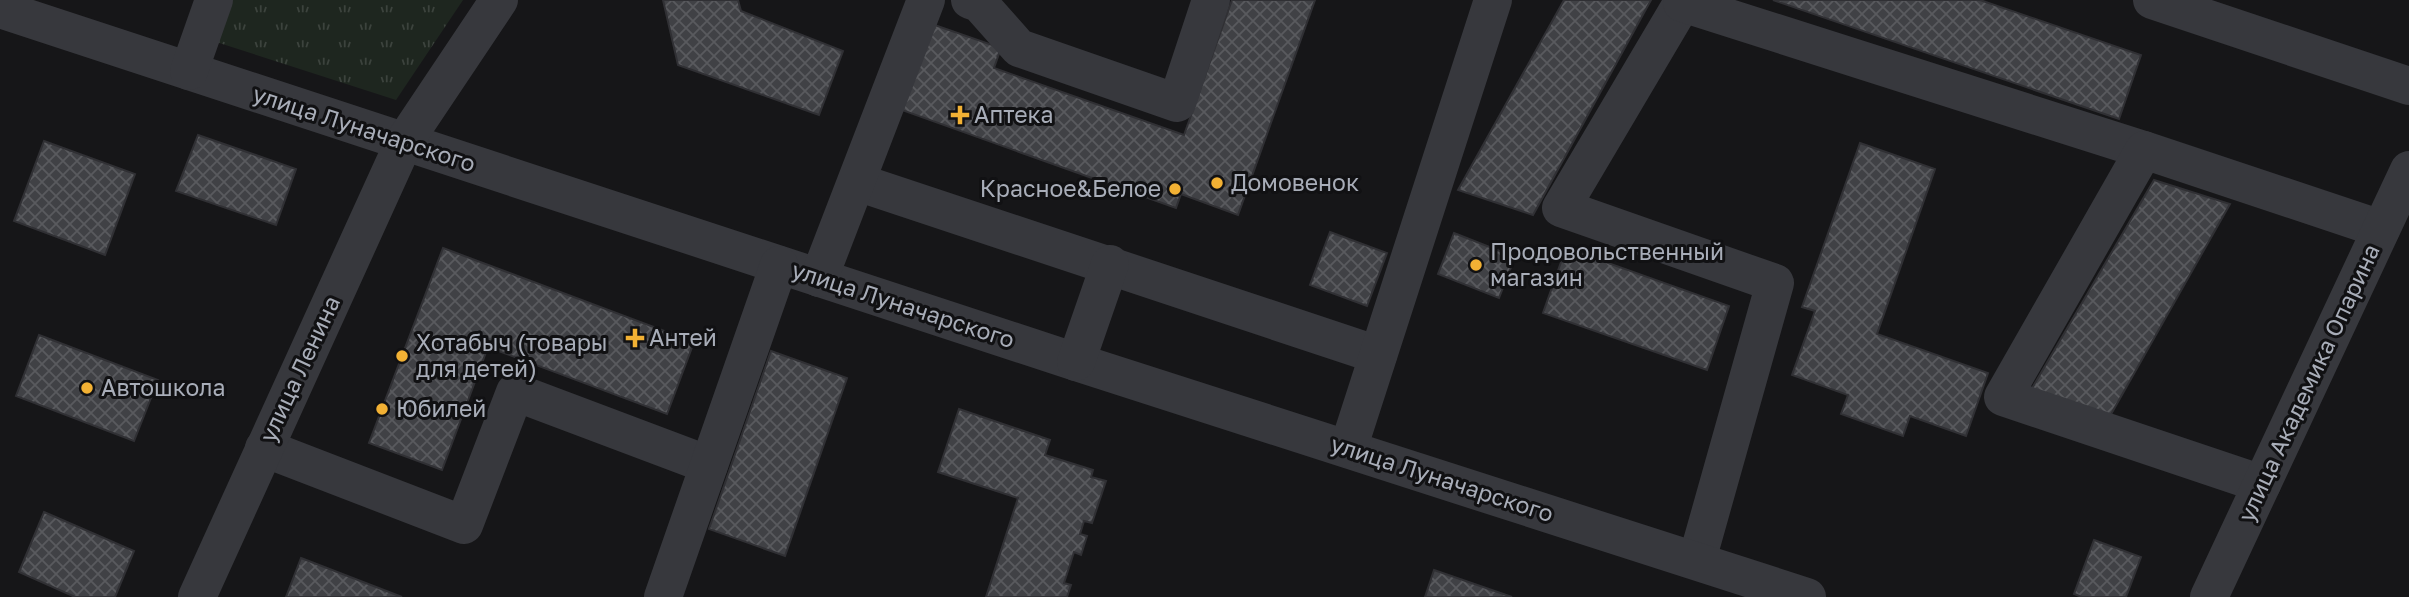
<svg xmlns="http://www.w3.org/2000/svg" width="2409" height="597" viewBox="0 0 2409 597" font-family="'Golos Text',sans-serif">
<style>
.park{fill:url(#park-tufts)}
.building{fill:url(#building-cross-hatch);stroke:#303034;stroke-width:2}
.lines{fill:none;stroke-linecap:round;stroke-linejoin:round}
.minor{stroke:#37383d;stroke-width:38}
.poi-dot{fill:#f2b134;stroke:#111113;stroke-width:2.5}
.labels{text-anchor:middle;stroke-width:6;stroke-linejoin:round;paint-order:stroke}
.poi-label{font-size:23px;fill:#a8adb8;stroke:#111113;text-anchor:start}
.street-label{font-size:23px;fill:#a8adb8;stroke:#111113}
</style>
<defs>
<pattern id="park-tufts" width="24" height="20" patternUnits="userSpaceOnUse" patternTransform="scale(1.75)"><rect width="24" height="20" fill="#1e261f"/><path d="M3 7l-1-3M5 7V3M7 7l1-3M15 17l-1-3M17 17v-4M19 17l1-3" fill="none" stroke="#3c433d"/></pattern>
<pattern id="building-cross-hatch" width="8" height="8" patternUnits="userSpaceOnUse" patternTransform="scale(1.75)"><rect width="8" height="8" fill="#404145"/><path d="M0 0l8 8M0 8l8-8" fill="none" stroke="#595a5e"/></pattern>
</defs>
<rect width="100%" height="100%" fill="#161618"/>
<!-- park -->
<polygon class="park" points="228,0 463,0 396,100 213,41"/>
<!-- building -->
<g class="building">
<polygon points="663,0 738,0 741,11 843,51 819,115 678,65"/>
<polygon points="1232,0 1315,0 1238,215 1181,194 1176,208 899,109 929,23 1001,48 994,68 1184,135"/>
<polygon points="1564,0 1651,0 1533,215 1458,190"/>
<polygon points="1773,0 1980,0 2141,55 2119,119"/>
<polygon points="198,135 296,169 276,225 176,191"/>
<polygon points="44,141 135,174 105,255 14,221"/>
<polygon points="1860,143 1935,169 1877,334 1988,373 1966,436 1910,416 1903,436 1841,414 1848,395 1792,375 1815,311 1802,307"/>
<polygon points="2154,180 2230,204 2110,416 2031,390"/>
<polygon points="1330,232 1387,253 1367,306 1310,285"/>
<polygon points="1454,233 1515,257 1499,298 1438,274"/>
<polygon points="443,248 694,342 667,414 488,347 442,470 369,443"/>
<polygon points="1566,248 1729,306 1707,370 1543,313"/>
<polygon points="39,335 158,380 134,441 16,396"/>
<polygon points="771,351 847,378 785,556 709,529"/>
<polygon points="959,409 1050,440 1045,455 1093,470 1091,477 1106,481 1092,523 1084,521 1080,534 1087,536 1081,555 1074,552 1064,583 1071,585 1067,597 986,597 1018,498 938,472"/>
<polygon points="44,512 134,551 115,597 75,597 19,572"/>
<polygon points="2094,540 2141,557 2126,597 2082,597 2074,594"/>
<polygon points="301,558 402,597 286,597"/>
<polygon points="1434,570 1512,597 1425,597"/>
</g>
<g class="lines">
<!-- minor -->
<g class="minor">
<polyline points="970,0 979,3 1019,48 1177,103 1211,0"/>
<polyline points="1684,0 1561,208 1775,283 1697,560"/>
<polyline points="2152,0 2409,86"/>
<polyline points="1682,3 2144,150"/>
<polyline points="0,9 1076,362 1807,597"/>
<polyline points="189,71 214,0"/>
<polyline points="857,182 1378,355"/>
<polyline points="819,278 926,0"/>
<polyline points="1076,362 1110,264"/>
<polyline points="264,448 464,525 515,392 709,465"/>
<polyline points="1348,449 1493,0"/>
<polyline points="2262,484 2003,397 2144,150 2381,229"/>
<polyline points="197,597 404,142 499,0"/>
<polyline points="663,597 779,265"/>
<polyline points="2209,597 2409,170"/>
</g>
</g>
<!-- markers -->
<g class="poi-dot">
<path d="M956.5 104.5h7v7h7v7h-7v7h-7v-7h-7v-7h7z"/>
<circle cx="1217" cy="183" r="7"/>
<circle cx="1175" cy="189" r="7"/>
<circle cx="1476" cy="265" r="7"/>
<path d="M631.5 327.5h7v7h7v7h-7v7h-7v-7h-7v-7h7z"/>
<circle cx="402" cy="356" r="7"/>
<circle cx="87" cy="388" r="7"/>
<circle cx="382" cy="409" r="7"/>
</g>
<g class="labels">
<!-- poi labels -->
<g class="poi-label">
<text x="974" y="123">Аптека</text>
<text x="1231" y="191">Домовенок</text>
<text x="1161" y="197" text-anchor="end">Красное&amp;Белое</text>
<text x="1490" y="260">Продовольственный<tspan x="1490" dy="26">магазин</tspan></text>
<text x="649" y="346">Антей</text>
<text x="416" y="351">Хотабыч (товары<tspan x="416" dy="26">для детей)</tspan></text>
<text x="101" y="396">Автошкола</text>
<text x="396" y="417">Юбилей</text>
</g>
<!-- street labels -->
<g class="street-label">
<text transform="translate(364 129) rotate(18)" y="8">улица Луначарского</text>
<text transform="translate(903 305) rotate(18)" y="8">улица Луначарского</text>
<text transform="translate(300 369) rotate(-65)" y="8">улица Ленина</text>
<text transform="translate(2309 383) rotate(-65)" y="8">улица Академика Опарина</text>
<text transform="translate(1442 479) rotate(18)" y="8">улица Луначарского</text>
</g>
</g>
</svg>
